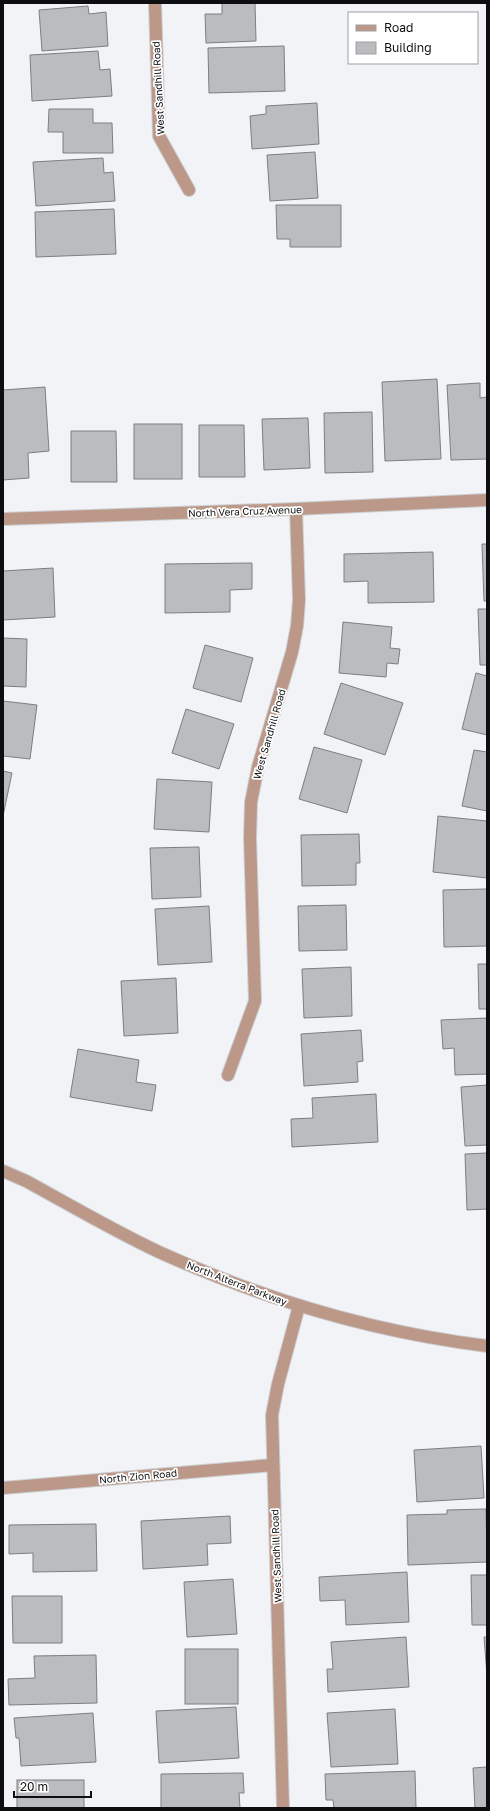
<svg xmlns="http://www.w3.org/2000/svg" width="490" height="1811" viewBox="0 0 490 1811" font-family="'Golos Text',sans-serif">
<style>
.building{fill:#babcc0;stroke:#7c7e81}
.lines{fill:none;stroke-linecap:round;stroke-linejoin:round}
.minor-casing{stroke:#cdced2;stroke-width:14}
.minor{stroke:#bb9888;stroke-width:12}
.labels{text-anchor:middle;stroke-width:3.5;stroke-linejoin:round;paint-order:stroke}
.street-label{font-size:10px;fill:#0e0e10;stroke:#fff}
</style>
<rect width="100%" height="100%" fill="#f1f3f7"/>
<!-- building -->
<g class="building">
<polygon points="222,3 255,3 256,41 206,43 205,14 222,14"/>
<polygon points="88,6 89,14 106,12 108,46 42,51 39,10"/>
<polygon points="284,46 285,91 209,93 208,48"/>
<polygon points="98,51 100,70 110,69 112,96 32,101 30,55"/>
<polygon points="317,103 319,144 252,149 250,116 266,114 266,106"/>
<polygon points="49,109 93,109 93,123 112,123 113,153 63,153 63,132 48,132"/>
<polygon points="315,152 318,198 270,201 267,155"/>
<polygon points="103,158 104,173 113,172 115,201 36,206 33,162"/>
<polygon points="276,205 341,205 341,247 290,247 290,239 277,239"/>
<polygon points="114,209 116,254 36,257 35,212"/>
<polygon points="437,379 441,459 385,461 382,382"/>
<polygon points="480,383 480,398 487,397 487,459 451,460 447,385"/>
<polygon points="45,387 49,451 28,453 29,478 3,480 3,390"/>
<polygon points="372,412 373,472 325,473 324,413"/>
<polygon points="308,418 310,468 264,470 262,419"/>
<rect x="134" y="424" width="48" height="55"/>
<polygon points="199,425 244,425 245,477 199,477"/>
<polygon points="71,431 116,431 117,482 71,482"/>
<polygon points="482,544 487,544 487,601 484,601"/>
<polygon points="433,552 434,602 368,603 368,581 344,582 344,554"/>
<polygon points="252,563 252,589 230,590 230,612 165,613 165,564"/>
<polygon points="53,568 55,617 3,620 3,571"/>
<polygon points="478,609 487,609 487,665 480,665"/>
<polygon points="343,622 392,627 390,648 400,649 398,664 387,663 386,677 339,673"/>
<polygon points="3,638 27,639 26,687 3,686"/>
<polygon points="205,645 253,658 241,702 193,688"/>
<polygon points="476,673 487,676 487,735 462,729"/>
<polygon points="341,683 403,703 385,755 324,734"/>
<polygon points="3,701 37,705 30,759 3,756"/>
<polygon points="186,709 234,724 219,769 172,753"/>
<polygon points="314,747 362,760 347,813 299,799"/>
<polygon points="474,750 487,752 487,811 462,806"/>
<polygon points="3,771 12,773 3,816"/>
<polygon points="157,779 212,782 209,832 154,829"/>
<polygon points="438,816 487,821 487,878 433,872"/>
<polygon points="359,834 360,863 356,863 356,885 302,886 301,835"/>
<polygon points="199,847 201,897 152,899 150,848"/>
<polygon points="487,889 487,946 444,947 443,890"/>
<polygon points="346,905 347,950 299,951 298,906"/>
<polygon points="209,906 212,962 158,965 155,909"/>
<polygon points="478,964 487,964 487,1009 479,1009"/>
<polygon points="351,967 352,1016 304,1018 302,969"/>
<polygon points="176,978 178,1033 124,1036 121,981"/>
<polygon points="487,1018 487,1074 455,1075 454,1048 443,1049 441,1020"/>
<polygon points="361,1030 363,1061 357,1062 358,1082 304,1086 301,1034"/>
<polygon points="78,1049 139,1060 136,1082 156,1085 152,1111 70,1097"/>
<polygon points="487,1085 487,1145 465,1146 461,1087"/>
<polygon points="376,1094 378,1142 292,1147 291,1119 313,1118 312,1098"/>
<polygon points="487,1153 487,1209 467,1210 465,1154"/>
<polygon points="481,1446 484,1498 417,1502 414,1450"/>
<polygon points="486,1509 487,1562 408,1565 407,1515 447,1514 447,1510"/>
<polygon points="230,1516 231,1543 207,1544 208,1565 143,1569 141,1521"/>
<polygon points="96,1524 97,1571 33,1572 33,1553 9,1554 9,1525"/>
<polygon points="407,1572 409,1622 346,1625 345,1600 320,1601 319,1577"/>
<polygon points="471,1575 487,1575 487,1625 472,1625"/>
<polygon points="233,1579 237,1634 187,1637 184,1582"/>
<polygon points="12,1596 62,1596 62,1643 13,1643"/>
<polygon points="406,1637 409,1687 328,1692 327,1669 333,1669 331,1642"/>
<polygon points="484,1637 487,1637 487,1675"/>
<rect x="185" y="1649" width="53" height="55"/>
<polygon points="96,1655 97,1703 9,1705 8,1679 35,1678 34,1656"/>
<polygon points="236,1707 239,1758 159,1763 156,1711"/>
<polygon points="395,1709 398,1764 331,1767 327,1713"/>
<polygon points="93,1713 96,1762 21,1766 19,1738 16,1738 14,1718"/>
<polygon points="487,1767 487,1808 475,1808 473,1768"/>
<polygon points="415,1771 416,1808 334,1808 333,1800 326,1800 325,1774"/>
<polygon points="243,1773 244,1793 239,1793 240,1808 161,1808 161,1774"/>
<rect x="17" y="1780" width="67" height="28"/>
</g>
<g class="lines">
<defs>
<g id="minor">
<polyline points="155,3 159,136 189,190"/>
<polyline points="3,519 296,509 487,500"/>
<polyline points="228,1075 255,1001 250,838 251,802 258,767 292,652 297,626 299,600 296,509"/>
<path d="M3,1171L26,1181C70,1205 114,1231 159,1252C265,1300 372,1332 487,1346"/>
<polyline points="3,1488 273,1465"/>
<polyline points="283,1808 272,1415 278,1384 299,1306"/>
</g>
</defs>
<!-- minor casing -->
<use href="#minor" class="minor-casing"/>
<!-- minor -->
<use href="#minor" class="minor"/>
</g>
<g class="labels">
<!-- street labels -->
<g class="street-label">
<text transform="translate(158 88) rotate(-93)" y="4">West Sandhill Road</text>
<text transform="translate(245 511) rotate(-2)" y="4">North Vera Cruz Avenue</text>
<text transform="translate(269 734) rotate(-74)" y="4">West Sandhill Road</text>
<text transform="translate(237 1283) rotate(21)" y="4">North Alterra Parkway</text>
<text transform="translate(138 1476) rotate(-5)" y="4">North Zion Road</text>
<text transform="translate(276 1556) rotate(-92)" y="4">West Sandhill Road</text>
</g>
</g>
<!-- border -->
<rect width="490" height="1811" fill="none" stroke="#0e0e10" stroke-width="8"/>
<!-- legend -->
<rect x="348" y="12" width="130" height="52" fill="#ffffff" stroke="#9f9f9f"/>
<rect x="356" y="25" width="20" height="6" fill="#bb9888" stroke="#9f9f9f"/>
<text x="384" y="32" font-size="12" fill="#0e0e10">Road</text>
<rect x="356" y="42" width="20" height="12" fill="#babcc0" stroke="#9f9f9f"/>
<text x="384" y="52" font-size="12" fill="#0e0e10">Building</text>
<!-- scale -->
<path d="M14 1791v6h77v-6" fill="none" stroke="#0e0e10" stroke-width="2"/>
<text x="20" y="1791" font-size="12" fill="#0e0e10" stroke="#ffffff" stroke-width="3" paint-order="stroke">20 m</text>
</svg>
